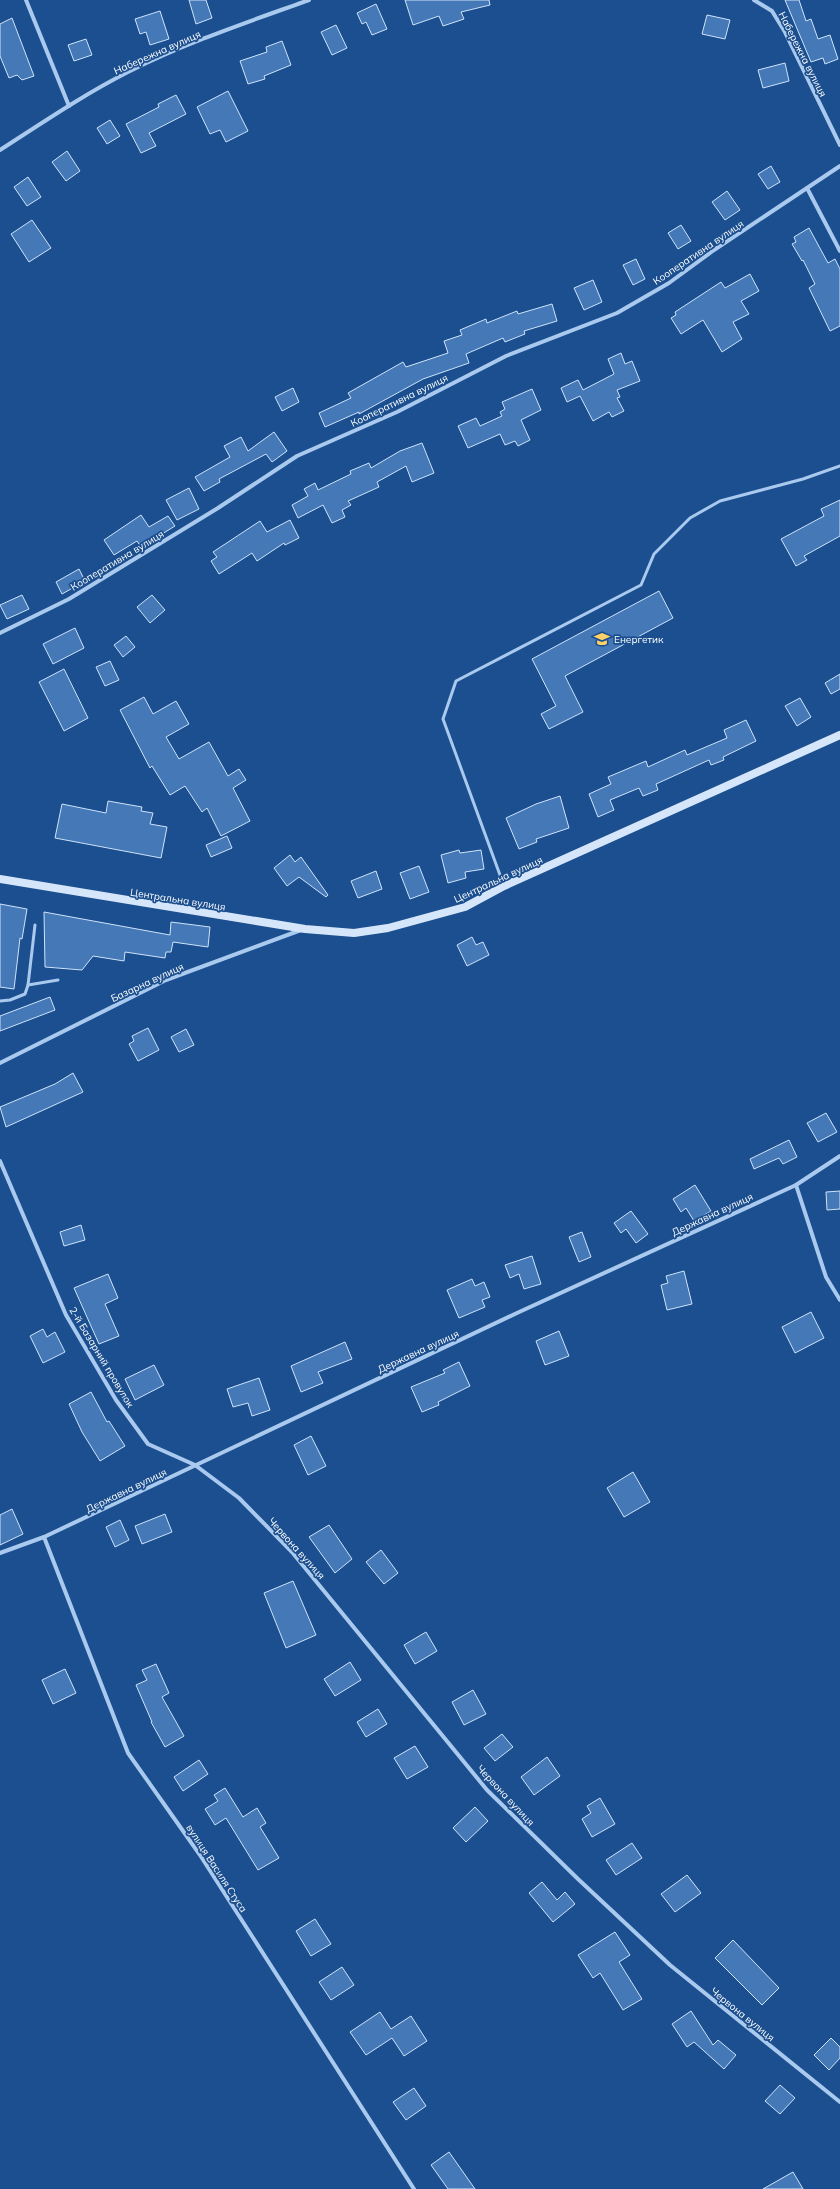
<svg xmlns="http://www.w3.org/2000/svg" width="840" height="2189" viewBox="0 0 840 2189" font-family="Mulish,sans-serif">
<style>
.building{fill:#4478b7;stroke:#cfe3fa}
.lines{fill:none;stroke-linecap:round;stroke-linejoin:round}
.service{stroke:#a9c9ee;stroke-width:3}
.minor{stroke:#a9c9ee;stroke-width:4}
.secondary{stroke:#d6e6fa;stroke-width:8}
.labels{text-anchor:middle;stroke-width:3.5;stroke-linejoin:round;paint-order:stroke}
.street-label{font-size:10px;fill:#fff;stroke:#1b4f8f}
.poi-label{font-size:10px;fill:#fff;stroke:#1b4f8f;text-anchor:start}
</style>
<rect width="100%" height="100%" fill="#1b4f8f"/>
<!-- building -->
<g class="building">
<polygon points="189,0 206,0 212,18 196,24"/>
<polygon points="405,0 489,0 490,5 461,12 464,19 443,26 439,16 413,25"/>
<polygon points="785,0 799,0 806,21 811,19 818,39 830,35 838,59 825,64 823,58 811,62"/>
<polygon points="376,4 387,29 372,35 366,22 362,24 357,13"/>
<polygon points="160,11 169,39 150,45 146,32 140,34 135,19"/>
<polygon points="707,15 730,20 725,39 702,34"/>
<polygon points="12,18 34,76 22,80 17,75 9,78 0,56 0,24"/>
<polygon points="336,25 347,48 332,55 321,32"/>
<polygon points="86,39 92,55 74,61 68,45"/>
<polygon points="282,41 291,65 264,76 265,79 248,84 240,61 267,52 266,47"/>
<polygon points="785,63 789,81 763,88 758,70"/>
<polygon points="228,91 248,131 226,142 220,130 210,134 197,107"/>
<polygon points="176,95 186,114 149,133 156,146 141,153 126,124 159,107 158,104"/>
<polygon points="110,120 120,136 107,144 97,128"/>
<polygon points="67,151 80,171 66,181 52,162"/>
<polygon points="771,166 780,182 768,189 758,174"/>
<polygon points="28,177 41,197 27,206 14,187"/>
<polygon points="727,191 740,210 725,220 712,202"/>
<polygon points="32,220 51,248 29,262 11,234"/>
<polygon points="681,225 691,241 678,249 668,233"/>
<polygon points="809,228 828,263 835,259 840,269 840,326 830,331 809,288 815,284 803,260 802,261 792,244 796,242 794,237"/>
<polygon points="636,259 645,279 633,285 623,265"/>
<polygon points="750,274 759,291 741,301 749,314 733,322 742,339 722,352 703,320 681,334 671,318 676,315 675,312 721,282 725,288"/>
<polygon points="593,280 602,302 584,310 574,288"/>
<polygon points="552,304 557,321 524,331 525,334 505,342 503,338 466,354 469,363 423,379 359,414 359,412 325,427 319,413 351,398 348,393 403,362 406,367 448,353 444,341 462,335 460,330 486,319 487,323 517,311 518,314"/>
<polygon points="621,353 625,364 632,361 640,381 617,390 620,397 617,398 624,411 612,417 609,412 593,421 580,396 567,402 561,388 578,380 583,390 614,374 608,359"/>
<polygon points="293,388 299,402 282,411 275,397"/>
<polygon points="532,389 541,410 521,420 530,440 518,446 515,441 505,445 500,434 468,448 458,426 476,418 480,426 502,416 500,412 505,409 502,402"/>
<polygon points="274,432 287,451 272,462 266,454 219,479 220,482 204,491 195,477 230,457 224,446 241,437 248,451"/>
<polygon points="422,443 434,473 412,482 406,466 377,482 379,487 348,501 351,505 342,510 345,517 332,523 323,505 298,518 292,505 308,496 304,489 315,483 318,490 351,474 350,471 369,463 371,468 400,451"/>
<polygon points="189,488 199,509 177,520 166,500"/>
<polygon points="840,500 840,536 804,556 807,560 796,566 781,539 824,516 821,509"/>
<polygon points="141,515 149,527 168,516 175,526 141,547 137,541 114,555 104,540"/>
<polygon points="290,520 299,538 285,545 284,543 257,561 252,553 219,574 211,561 217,557 213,552 260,521 267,532"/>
<polygon points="79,569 85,581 62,594 56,582"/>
<polygon points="659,591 673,618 565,676 583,712 549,729 541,714 556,706 532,659"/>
<polygon points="22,595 29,609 7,619 0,605"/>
<polygon points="152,595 165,610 150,623 137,607"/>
<polygon points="75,628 84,648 53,664 43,644"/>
<polygon points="126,636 135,647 123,657 114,645"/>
<polygon points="110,661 119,680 105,686 96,667"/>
<polygon points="64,669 88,718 64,731 39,682"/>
<polygon points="840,674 840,689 831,694 825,683"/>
<polygon points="144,697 153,714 176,701 189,724 166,737 179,759 209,742 228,776 239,769 246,780 233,788 250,821 221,836 207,808 202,812 185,786 170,795 152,766 150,768 120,710"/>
<polygon points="800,698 811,717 797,726 785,706"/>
<polygon points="746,720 756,741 723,757 724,760 711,765 709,760 656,784 658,790 643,796 639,788 610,800 614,810 598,817 589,794 611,784 608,777 646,761 648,767 685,750 687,755 727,738 724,730"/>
<polygon points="560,796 569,828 536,839 537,842 519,849 506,818 536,804"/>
<polygon points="108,801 142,807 141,811 153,813 150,824 167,827 161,858 55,838 62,804 106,813"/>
<polygon points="227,836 232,848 211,857 206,845"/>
<polygon points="459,850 460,853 481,850 484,869 465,872 466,878 448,883 441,855"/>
<polygon points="290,855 295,862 301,857 328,895 326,897 299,877 287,886 274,868"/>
<polygon points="419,866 429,892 410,899 400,873"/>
<polygon points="376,871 382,889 358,898 351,881"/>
<polygon points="0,904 27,909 22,939 20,938 14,989 0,987"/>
<polygon points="44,912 170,935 171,922 210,927 208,947 173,942 171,952 166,952 165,958 125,952 124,961 93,956 82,970 45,967"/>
<polygon points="472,937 476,945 483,942 489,955 467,966 457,945"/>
<polygon points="50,997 55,1010 0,1031 0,1016"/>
<polygon points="148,1028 159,1050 138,1061 129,1044 134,1041 132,1036"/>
<polygon points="186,1029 194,1045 179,1052 171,1037"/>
<polygon points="73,1073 83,1092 6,1127 0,1107 55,1084"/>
<polygon points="826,1113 837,1132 818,1142 807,1123"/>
<polygon points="789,1140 797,1157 783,1164 779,1158 754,1169 750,1159"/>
<polygon points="695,1185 711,1211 694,1221 686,1208 681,1212 673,1199"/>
<polygon points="840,1191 840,1209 827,1210 826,1192"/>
<polygon points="631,1211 648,1234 636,1243 626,1229 621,1233 614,1223"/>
<polygon points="81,1225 85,1240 64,1246 60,1232"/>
<polygon points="582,1232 591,1257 579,1262 569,1237"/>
<polygon points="532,1256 541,1284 524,1289 519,1274 510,1278 505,1265"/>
<polygon points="684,1271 692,1304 667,1310 661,1285 668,1283 666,1276"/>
<polygon points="108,1274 118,1298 105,1304 119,1336 99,1344 74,1288"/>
<polygon points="472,1279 475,1286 484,1282 490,1297 482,1300 485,1307 459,1318 447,1290"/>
<polygon points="811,1312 824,1338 795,1353 782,1327"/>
<polygon points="43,1329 47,1337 55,1332 65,1352 43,1363 30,1336"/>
<polygon points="559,1331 569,1356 545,1365 536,1341"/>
<polygon points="345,1342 352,1359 318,1372 323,1383 301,1392 291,1366"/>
<polygon points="459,1362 470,1386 438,1402 439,1405 422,1412 411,1387 445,1373 443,1370"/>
<polygon points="154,1365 164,1385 135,1400 125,1379"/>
<polygon points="259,1378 270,1410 252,1416 248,1403 233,1407 227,1389"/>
<polygon points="91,1392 107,1422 109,1421 125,1446 100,1461 82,1432 69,1404"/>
<polygon points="311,1436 326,1466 308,1475 294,1445"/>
<polygon points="633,1472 650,1502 624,1517 607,1488"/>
<polygon points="12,1509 23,1534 0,1545 0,1515"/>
<polygon points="165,1514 172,1532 142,1544 135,1526"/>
<polygon points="120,1520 129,1540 115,1547 106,1527"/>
<polygon points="329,1525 352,1559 335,1573 309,1537"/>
<polygon points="381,1550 398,1573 384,1584 366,1562"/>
<polygon points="293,1581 316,1635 286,1648 264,1593"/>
<polygon points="426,1632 437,1651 415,1664 404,1645"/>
<polygon points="350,1662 361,1680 335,1696 324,1679"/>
<polygon points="156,1664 169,1693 162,1697 184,1736 165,1747 151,1722 152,1722 136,1685 147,1680 142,1670"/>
<polygon points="65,1669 76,1693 53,1704 42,1680"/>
<polygon points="473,1690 486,1714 464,1725 452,1702"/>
<polygon points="378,1709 387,1724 366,1737 357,1722"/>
<polygon points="502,1734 513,1747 495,1761 484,1748"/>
<polygon points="415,1746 428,1767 407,1779 394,1758"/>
<polygon points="547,1757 560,1776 534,1795 521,1777"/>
<polygon points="199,1760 208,1774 183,1791 174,1777"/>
<polygon points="225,1788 243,1817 257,1808 266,1823 260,1827 279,1858 258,1870 226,1818 215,1825 205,1809 218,1801 214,1795"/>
<polygon points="600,1798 615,1824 592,1837 582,1819 591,1813 587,1806"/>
<polygon points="475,1807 488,1821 466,1842 453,1828"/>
<polygon points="632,1843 642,1858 616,1875 606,1860"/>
<polygon points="687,1875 701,1893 675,1912 661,1894"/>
<polygon points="542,1882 557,1900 565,1892 575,1904 553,1922 529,1893"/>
<polygon points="315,1919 331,1944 311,1956 296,1931"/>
<polygon points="615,1932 630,1955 619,1962 642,1999 623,2010 600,1973 593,1978 578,1955"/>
<polygon points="733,1940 779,1988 762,2005 715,1958"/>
<polygon points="342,1967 354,1985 331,2000 319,1982"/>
<polygon points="691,2011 713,2045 718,2040 736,2055 724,2069 694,2042 687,2047 672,2024"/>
<polygon points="380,2012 391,2029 411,2016 427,2041 404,2056 392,2038 366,2055 350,2032"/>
<polygon points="831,2038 840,2047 840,2058 829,2070 814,2055"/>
<polygon points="780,2085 795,2098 780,2114 765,2101"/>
<polygon points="414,2088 426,2106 406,2120 393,2102"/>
<polygon points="449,2152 475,2189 448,2189 431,2165"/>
<polygon points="793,2172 803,2189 763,2189"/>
</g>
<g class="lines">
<!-- service -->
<g class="service">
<polyline points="504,886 443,719 456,681 641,585 654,554 690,518 720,501 803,479 840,466"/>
<polyline points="28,985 58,980"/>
<polyline points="0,1001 10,1000 25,994 28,985 35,925"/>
</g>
<!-- minor -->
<g class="minor">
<polyline points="26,0 69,106"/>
<polyline points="754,0 772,11 785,32 840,145"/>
<path d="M0,150C42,123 83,95 128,72C185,43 248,22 309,0"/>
<polyline points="807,188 840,251"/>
<polyline points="0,633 69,599 218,508 297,456 397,412 506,356 617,313 669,283 714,250 840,166"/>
<polyline points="0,1063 166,980 301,930"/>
<polyline points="0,1161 66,1315 116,1400 148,1444 195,1465 239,1498 292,1552 487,1790 578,1879 670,1965 840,2102"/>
<polyline points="796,1185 826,1277 840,1300"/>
<polyline points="44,1537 128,1753 200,1855 414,2189"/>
<polyline points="0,1553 44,1537 517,1313 796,1185 840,1156"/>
</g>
<!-- secondary -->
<polyline class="secondary" points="0,879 305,929 354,933 388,928 465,907 504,886 840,735"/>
</g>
<!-- icons -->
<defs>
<symbol id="school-bare" viewBox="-9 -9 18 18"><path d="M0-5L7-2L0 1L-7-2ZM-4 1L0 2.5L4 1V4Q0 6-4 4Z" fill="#ffd166" stroke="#1b4f8f" stroke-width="2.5" paint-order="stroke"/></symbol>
</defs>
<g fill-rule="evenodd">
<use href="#school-bare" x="591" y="628" width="22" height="22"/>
</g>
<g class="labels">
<!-- street labels -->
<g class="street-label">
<text transform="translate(157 52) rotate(-24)" y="4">Набережна вулиця</text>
<text transform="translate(803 54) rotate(63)" y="4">Набережна вулиця</text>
<text transform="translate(698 252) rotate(-34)" y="4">Кооперативна вулиця</text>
<text transform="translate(399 400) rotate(-26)" y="4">Кооперативна вулиця</text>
<text transform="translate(117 560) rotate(-31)" y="4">Кооперативна вулиця</text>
<text transform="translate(498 879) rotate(-25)" y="4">Центральна вулиця</text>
<text transform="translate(178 899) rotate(9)" y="4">Центральна вулиця</text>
<text transform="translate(147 982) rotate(-25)" y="4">Базарна вулиця</text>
<text transform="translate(712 1214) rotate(-25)" y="4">Державна вулиця</text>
<text transform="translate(418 1351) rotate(-25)" y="4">Державна вулиця</text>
<text transform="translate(102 1357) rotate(59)" y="4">2-й Базарний провулок</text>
<text transform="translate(126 1490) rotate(-26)" y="4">Державна вулиця</text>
<text transform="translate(297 1548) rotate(48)" y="4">Червона вулиця</text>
<text transform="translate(506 1795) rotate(47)" y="4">Червона вулиця</text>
<text transform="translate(217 1868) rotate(57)" y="4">вулиця Василя Стуса</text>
<text transform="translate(743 2014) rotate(39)" y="4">Червона вулиця</text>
</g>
<!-- poi labels -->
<g class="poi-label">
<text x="614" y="643">Енергетик</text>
</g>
</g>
</svg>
